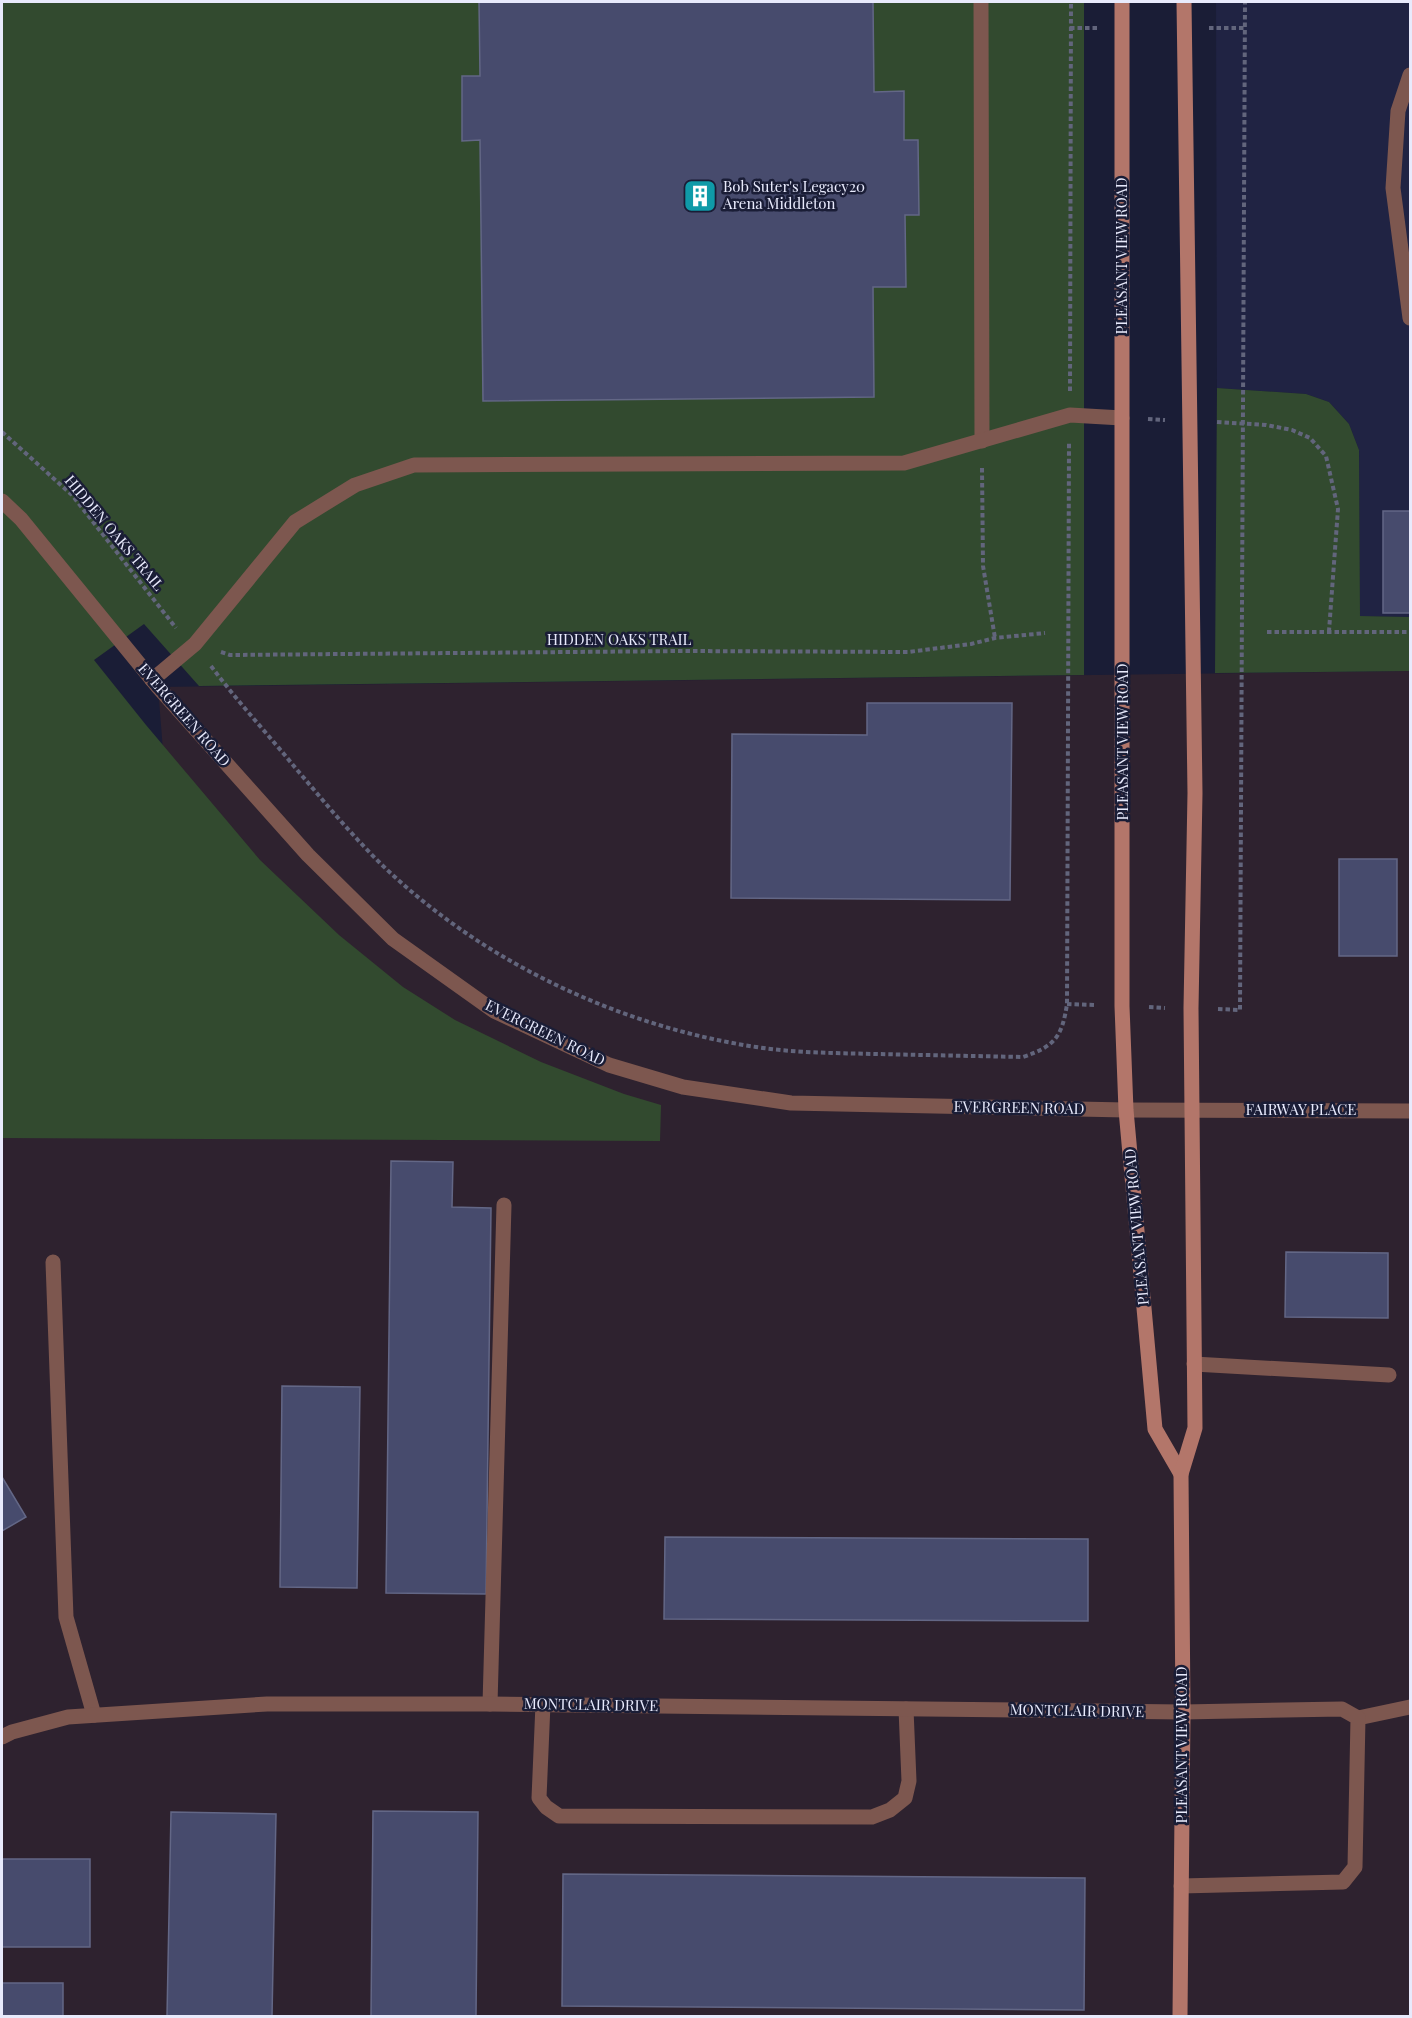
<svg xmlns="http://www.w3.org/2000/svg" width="1412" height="2018" viewBox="0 0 1412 2018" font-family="'Playfair Display',serif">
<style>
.built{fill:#202343}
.industrial{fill:#2e222f}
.green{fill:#324a2f}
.building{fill:#474b6d;stroke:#636786;stroke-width:1.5}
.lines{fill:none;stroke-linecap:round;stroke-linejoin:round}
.path{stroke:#62657c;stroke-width:4;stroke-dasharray:4.5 3;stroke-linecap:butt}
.lane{stroke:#7d574f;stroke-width:15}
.street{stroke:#7d574f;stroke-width:15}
.secondary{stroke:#b3766a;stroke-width:15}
.labels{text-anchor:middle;stroke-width:5;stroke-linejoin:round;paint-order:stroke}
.poi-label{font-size:15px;fill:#e8eafc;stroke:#1a1d36;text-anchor:start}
.street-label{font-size:15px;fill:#e8eafc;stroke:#1a1d36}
</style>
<rect width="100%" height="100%" fill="#1a1d36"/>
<!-- built -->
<polygon class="built" points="1216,2 1410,2 1410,617 1360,616 1359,450 1349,424 1329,402 1306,394 1217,388"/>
<!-- industrial -->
<polygon class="industrial" points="1410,671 1410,2016 2,2016 2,996 182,992 158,687"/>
<!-- green -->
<g class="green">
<polygon points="2,2 1084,2 1084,675 199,686 144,624 94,660 146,725 260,860 339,935 403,987 455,1020 541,1062 624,1094 661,1105 660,1141 2,1138"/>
<polygon points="1217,388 1306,394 1329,402 1349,424 1359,450 1360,616 1410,617 1410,671 1215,673"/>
</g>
<!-- building -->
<g class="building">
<polygon points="479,2 873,2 874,92 904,91 904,140 918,140 919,215 905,215 906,287 873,287 874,397 483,401 480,140 462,141 462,76 480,76"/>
<rect x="1383" y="511" width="27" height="102"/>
<polygon points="867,703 1012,703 1010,900 731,898 732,734 867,735"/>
<rect x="1339" y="859" width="58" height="97"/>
<polygon points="391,1161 453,1162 452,1207 491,1208 486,1594 386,1593"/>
<polygon points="1286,1252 1388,1253 1388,1318 1285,1317"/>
<polygon points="282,1386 360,1387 357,1588 280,1587"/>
<polygon points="2,1477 26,1517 2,1531"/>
<polygon points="665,1537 1088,1539 1088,1621 664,1619"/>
<polygon points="373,1811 478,1812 476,2016 371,2016"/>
<polygon points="171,1812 276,1814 272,2016 167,2016"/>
<rect x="2" y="1859" width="88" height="88"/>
<polygon points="563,1874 1085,1878 1084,2010 562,2006"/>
<rect x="2" y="1983" width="61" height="33"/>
</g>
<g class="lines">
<!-- path -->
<g class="path">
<polyline points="1070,28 1097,28"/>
<polyline points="1209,28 1245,28"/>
<polyline points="1070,391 1071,2"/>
<polyline points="1148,419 1165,420"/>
<polyline points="1217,422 1266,425 1292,430 1310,438 1326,456 1338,509 1329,631"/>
<polyline points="2,432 72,495 176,628"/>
<polyline points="982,468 983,566 995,638"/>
<polyline points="1267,632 1410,632"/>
<polyline points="221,652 230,655 683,651 908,652 971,644 995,638 1045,633"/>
<path d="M211,666C237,701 266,732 293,765C321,798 348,831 379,862C479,960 617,1026 756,1047C795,1053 835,1053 875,1054C924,1055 974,1056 1023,1057C1055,1046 1062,1037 1067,1004L1069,443"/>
<polyline points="1067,1004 1097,1005"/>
<polyline points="1149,1007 1165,1008"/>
<polyline points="1218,1009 1240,1010 1245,2"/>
</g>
<!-- lane -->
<g class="lane">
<polyline points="981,2 982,441"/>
<polyline points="1410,75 1398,111 1393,188 1410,318"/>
<polyline points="152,680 195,644 295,522 355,485 414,465 904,463 1070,415 1122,418"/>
<polyline points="53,1262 66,1617 94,1715"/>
<polyline points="1194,1364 1389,1375"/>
<polyline points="490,1704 504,1205"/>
<polyline points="543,1704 539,1798 546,1807 559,1816 872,1817 890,1810 905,1798 909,1781 906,1709"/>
<polyline points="1358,1718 1410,1707"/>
<polyline points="1181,1886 1343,1882 1355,1867 1358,1718 1342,1709 1183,1712"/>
</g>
<!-- street -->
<g class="street">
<polyline points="2,501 21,519 158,687 308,855 393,939 494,1011 609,1065 683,1087 791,1103 1126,1110 1410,1111"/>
<polyline points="2,1737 12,1732 68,1717 267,1704 490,1704 1183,1712"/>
</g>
<!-- secondary -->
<g class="secondary">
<polyline points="1122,2 1122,1006 1126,1110 1155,1429 1181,1474"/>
<polyline points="1180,2016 1183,1712 1181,1474 1195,1428 1191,1008 1195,793 1184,2"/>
</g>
</g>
<!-- icons -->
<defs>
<symbol id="building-square" viewBox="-11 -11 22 22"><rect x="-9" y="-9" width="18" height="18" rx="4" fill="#0f9aa8" stroke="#1a1d36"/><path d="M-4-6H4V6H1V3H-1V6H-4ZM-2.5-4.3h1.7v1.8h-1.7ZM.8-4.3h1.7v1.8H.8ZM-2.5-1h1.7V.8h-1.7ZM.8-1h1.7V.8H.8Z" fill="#fff"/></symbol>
</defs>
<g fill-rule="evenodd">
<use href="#building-square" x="681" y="177" width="38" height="38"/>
</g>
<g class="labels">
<!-- poi labels -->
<g class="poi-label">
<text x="723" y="192">Bob Suter's Legacy20<tspan x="723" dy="17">Arena Middleton</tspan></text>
</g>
<!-- street labels -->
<g class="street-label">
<text transform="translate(1122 256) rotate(-90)" y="5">PLEASANT VIEW ROAD</text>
<text transform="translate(114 533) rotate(50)" y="5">HIDDEN OAKS TRAIL</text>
<text x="619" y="645">HIDDEN OAKS TRAIL</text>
<text transform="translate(184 715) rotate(49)" y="5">EVERGREEN ROAD</text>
<text transform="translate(1123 742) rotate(-90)" y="5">PLEASANT VIEW ROAD</text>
<text transform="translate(545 1033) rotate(26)" y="5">EVERGREEN ROAD</text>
<text transform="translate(1019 1108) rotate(1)" y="5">EVERGREEN ROAD</text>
<text x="1301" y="1115">FAIRWAY PLACE</text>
<text transform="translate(1137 1227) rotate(-95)" y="5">PLEASANT VIEW ROAD</text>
<text transform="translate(591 1705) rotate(1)" y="5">MONTCLAIR DRIVE</text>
<text transform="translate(1077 1711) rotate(1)" y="5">MONTCLAIR DRIVE</text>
<text transform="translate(1182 1745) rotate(-90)" y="5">PLEASANT VIEW ROAD</text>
</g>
</g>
<!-- border -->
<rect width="1412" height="2018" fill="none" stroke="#e8eafc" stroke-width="6"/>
</svg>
